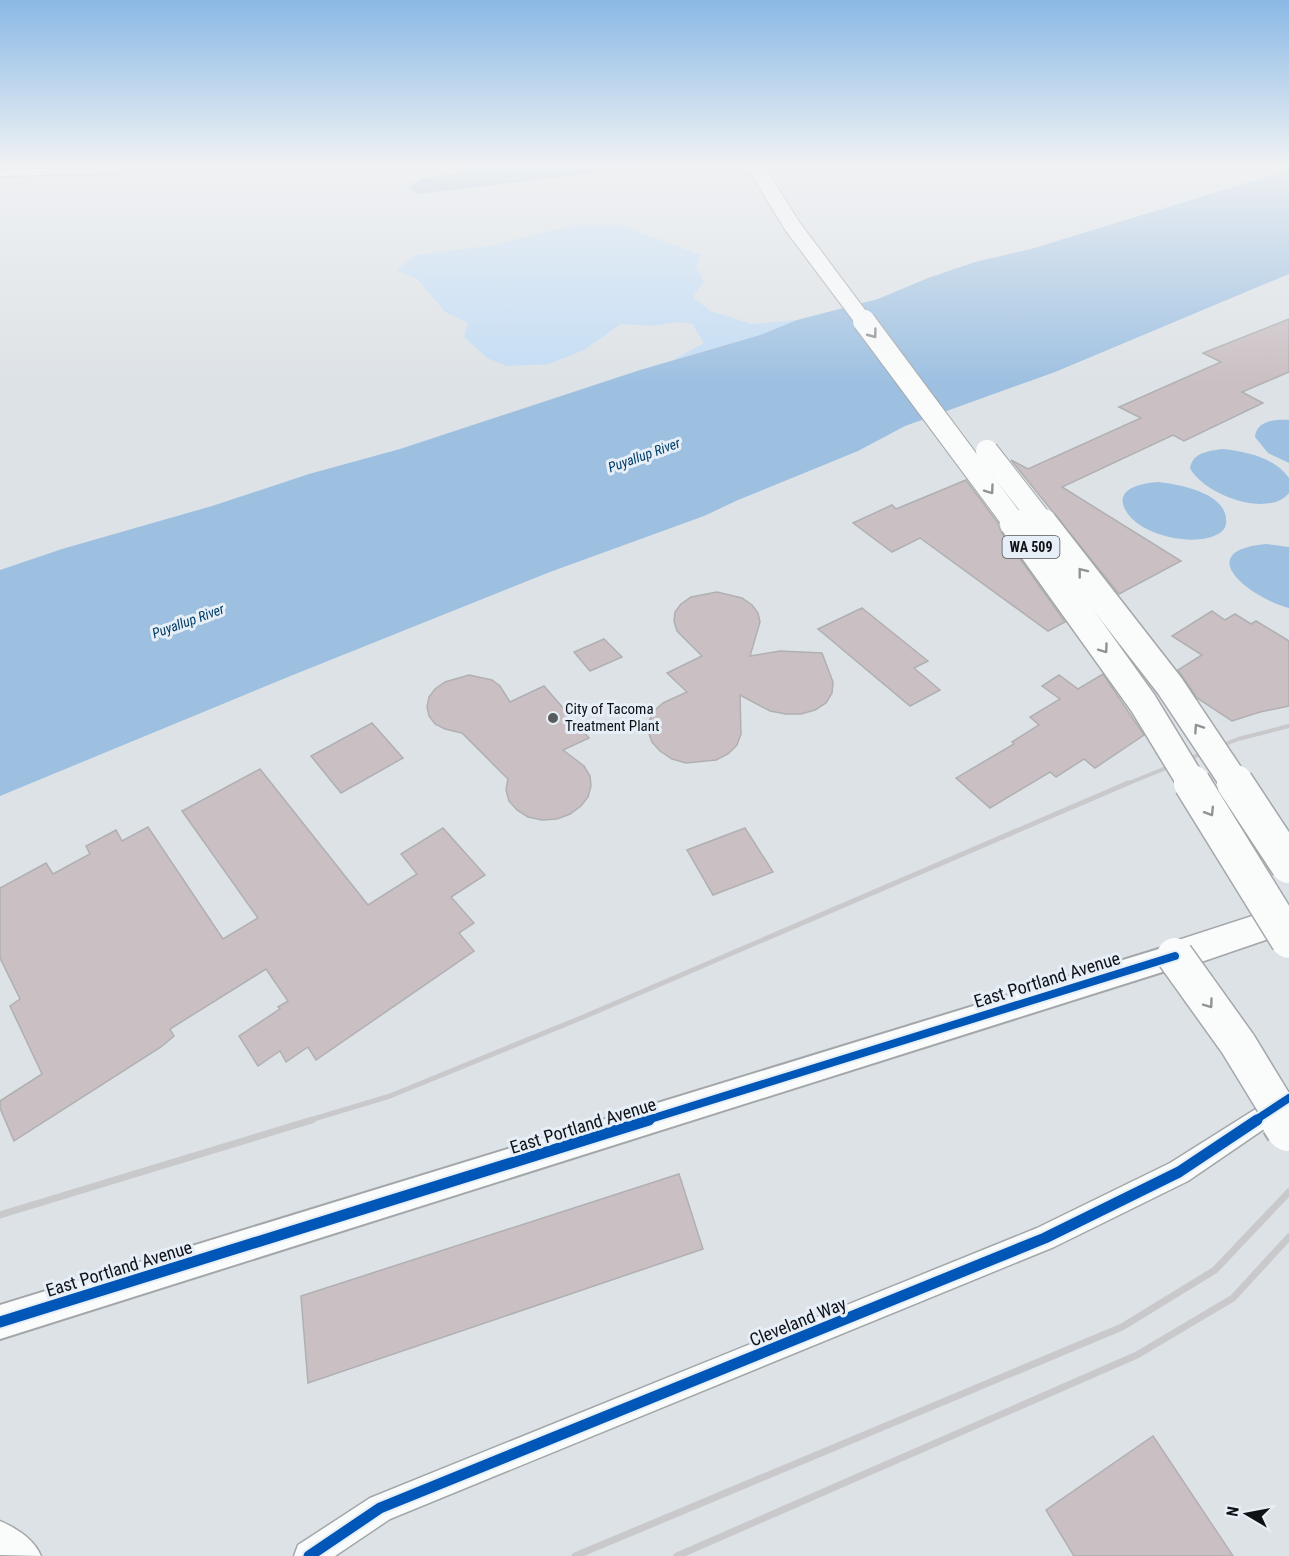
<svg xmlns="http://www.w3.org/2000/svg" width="1289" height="1556" viewBox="0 0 1289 1556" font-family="'Roboto Condensed',sans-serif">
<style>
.green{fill:#c3dcf4}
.forest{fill:#a3bfda}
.water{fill:#9dc0e1}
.building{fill:#cabfc3;stroke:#b0b0b2;stroke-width:1.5}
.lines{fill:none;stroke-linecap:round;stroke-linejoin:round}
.minor-casing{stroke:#a3a7aa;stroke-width:3}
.tertiary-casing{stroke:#a3a7aa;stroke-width:4}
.primary-casing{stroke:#a3a7aa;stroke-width:3}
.minor{fill:#fafbfb;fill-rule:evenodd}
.tertiary{fill:#fafbfb;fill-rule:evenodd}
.primary{fill:#fafbfb;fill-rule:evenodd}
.rail-far2{stroke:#c9c9cb;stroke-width:4}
.rail-far1{stroke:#c9c9cb;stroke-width:5}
.rail{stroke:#c9c9cb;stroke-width:7}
.trunk-bridge-far4-casing{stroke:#a3a7aa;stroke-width:18;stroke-linecap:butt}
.trunk-bridge-far3-casing{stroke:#a3a7aa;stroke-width:24;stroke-linecap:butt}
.trunk-bridge-far2-casing{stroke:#a3a7aa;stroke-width:31;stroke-linecap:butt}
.trunk-bridge-far1-casing{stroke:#a3a7aa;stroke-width:39;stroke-linecap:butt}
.trunk-bridge-casing{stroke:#a3a7aa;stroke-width:50;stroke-linecap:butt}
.trunk-bridge-far4{stroke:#fafbfb;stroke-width:16}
.trunk-bridge-far3{stroke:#fafbfb;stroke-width:22}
.trunk-bridge-far2{stroke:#fafbfb;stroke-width:28}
.trunk-bridge-far1{stroke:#fafbfb;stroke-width:36}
.trunk-bridge{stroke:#fafbfb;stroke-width:46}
.cycleway-far1-casing{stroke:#e6eff7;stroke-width:12}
.cycleway-casing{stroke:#e6eff7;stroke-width:15}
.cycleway-far1{stroke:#0057b8;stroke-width:8}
.cycleway{stroke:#0057b8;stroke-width:11}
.oneway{stroke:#909294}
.poi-dot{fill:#575b5e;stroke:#e6eff7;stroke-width:2}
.labels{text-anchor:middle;stroke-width:6;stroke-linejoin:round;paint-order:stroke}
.far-water-label{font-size:14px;font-style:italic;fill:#013d67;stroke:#e6eff7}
.shield{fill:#e6eff7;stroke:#505459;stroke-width:1.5}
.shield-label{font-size:14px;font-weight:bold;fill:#0f1215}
.poi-label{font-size:15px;fill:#0f1215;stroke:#e6eff7;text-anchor:start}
.near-street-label{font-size:18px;fill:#0f1215;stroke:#e6eff7}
</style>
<rect width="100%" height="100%" fill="#dde2e6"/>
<!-- green -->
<polygon class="green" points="575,225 619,225 701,255 696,267 704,282 693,297 710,311 752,324 797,320 760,335 673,360 704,343 692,324 677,322 652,326 621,324 584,350 549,364 507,366 489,359 464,337 468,323 445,312 417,279 396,270 416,255 495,245"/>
<!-- forest -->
<polygon class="forest" points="462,166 650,166 418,194 408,187 422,179 457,173"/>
<!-- water -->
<g class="water">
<polygon points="1289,170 1289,274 1055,372 905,426 858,451 738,500 704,516 550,572 288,677 0,796 0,570 62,549 212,506 309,474 400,449 640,370 760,335 797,320 878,299 928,278 975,262 1031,249"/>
<path d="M1289,420V463L1268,453L1255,437C1256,421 1275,419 1289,420Z"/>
<path d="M1223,449C1247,452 1274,457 1289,478V493C1268,519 1203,494 1190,468C1193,452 1209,451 1223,449Z"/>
<path d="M1158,482C1179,484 1225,493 1226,519C1227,526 1224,531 1218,534C1194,548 1135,535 1124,507C1116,487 1145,483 1158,482Z"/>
<path d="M1266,544L1289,547V608C1250,598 1190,551 1266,544Z"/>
</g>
<!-- building -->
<g class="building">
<polygon points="1289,319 1289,372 1242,392 1263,403 1184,441 1173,435 1062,487 1181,561 1119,594 1011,460 1028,469 1141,418 1119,407 1221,362 1203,353"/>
<polygon points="966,480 998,523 1001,532 1065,622 1048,631 920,538 892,552 853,523 892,505 896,509"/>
<polygon points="717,592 742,598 752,605 758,613 760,622 750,656 780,651 822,653 833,682 832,693 826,703 815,710 801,714 786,714 770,711 740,695 741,734 737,745 728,754 716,760 686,763 672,759 660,751 652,742 648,731 649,721 654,711 663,703 687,692 667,673 702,656 677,631 674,621 675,612 681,604 691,597"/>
<polygon points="862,608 928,661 914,668 940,690 910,706 818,629"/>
<polygon points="1212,611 1225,620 1235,614 1251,624 1256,621 1289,641 1289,706 1260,712 1232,721 1197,698 1178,670 1202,655 1172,636"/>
<polygon points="604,639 622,657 590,671 574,652"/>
<polygon points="1103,674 1144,735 1095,768 1084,759 1056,777 1050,772 990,808 956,778 1014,744 1012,742 1039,725 1030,717 1060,699 1042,686 1059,675 1078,689"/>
<polygon points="469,675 492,680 500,686 510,702 544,686 589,738 563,750 584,766 590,776 591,786 588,797 581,806 570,814 557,819 542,820 528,817 517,810 509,801 506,790 508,779 462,733 445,729 435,724 429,716 427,707 429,697 435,689 445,682"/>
<polygon points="372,723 403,758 341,793 311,756"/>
<polygon points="260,769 368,905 417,874 401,854 443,828 485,875 451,897 474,923 459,933 474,951 316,1060 308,1047 286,1062 280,1051 258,1066 239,1036 280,1009 278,1007 288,1001 266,969 170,1029 174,1036 161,1047 14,1141 0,1108 0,1101 42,1074 10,1006 20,999 0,958 0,888 46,863 53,874 90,854 86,846 116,830 122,841 148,827 223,939 258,918 182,811"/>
<polygon points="745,828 773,872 713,895 687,850"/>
<polygon points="679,1174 703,1249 308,1383 301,1296"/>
<polygon points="1153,1436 1233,1556 1074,1556 1046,1510"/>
</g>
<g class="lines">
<defs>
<g id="minor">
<polygon points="117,168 118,170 114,173 0,176 0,170"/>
<polygon points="1281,1093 1289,1096 1289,1112 1188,1181 1054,1247 390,1519 335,1556 294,1556 298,1545 370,1498 1037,1228 1170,1163"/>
<path d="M0,1521C16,1528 34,1539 41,1556L0,1555Z"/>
</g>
<polygon id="tertiary" points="1175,944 1184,948 1188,956 1184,964 1175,968 0,1339 0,1305"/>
<polygon id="primary" points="1289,904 1289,932 1175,971 1163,967 1158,956 1163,945"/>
</defs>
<!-- minor casing -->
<use href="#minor" class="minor-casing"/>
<!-- tertiary casing -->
<use href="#tertiary" class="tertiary-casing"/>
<!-- primary casing -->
<use href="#primary" class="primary-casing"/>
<!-- minor -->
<use href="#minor" class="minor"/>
<!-- tertiary -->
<use href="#tertiary" class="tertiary"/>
<!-- primary -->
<use href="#primary" class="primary"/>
<!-- rail-far2 -->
<polyline class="rail-far2" points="1124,785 1238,739 1289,726"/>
<!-- rail-far1 -->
<polyline class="rail-far1" points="307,1121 390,1096 581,1018 1128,783"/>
<!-- rail -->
<g class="rail">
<polyline points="0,1215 312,1120"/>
<polyline points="575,1556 1122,1327 1215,1270 1289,1192"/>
<polyline points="677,1556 1137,1355 1233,1298 1289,1237"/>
</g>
<defs>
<polyline id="trunk-bridge-far4" points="755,166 793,227 865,323"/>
<g id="trunk-bridge-far3">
<polyline points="864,321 1015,524"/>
<polyline points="987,451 1044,524"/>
</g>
<g id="trunk-bridge-far2">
<polyline points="1014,523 1143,703 1193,785"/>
<polyline points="1043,523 1170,686 1236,785"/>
</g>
<g id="trunk-bridge-far1">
<polyline points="1192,783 1289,940"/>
<polyline points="1235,783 1289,865"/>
<polyline points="1175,956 1238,1044 1285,1121"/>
</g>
<polyline id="trunk-bridge" points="1284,1120 1289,1128"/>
</defs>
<!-- trunk-bridge-far4 casing -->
<use href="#trunk-bridge-far4" class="trunk-bridge-far4-casing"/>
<!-- trunk-bridge-far3 casing -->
<use href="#trunk-bridge-far3" class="trunk-bridge-far3-casing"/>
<!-- trunk-bridge-far2 casing -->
<use href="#trunk-bridge-far2" class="trunk-bridge-far2-casing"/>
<!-- trunk-bridge-far1 casing -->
<use href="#trunk-bridge-far1" class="trunk-bridge-far1-casing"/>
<!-- trunk-bridge casing -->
<use href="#trunk-bridge" class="trunk-bridge-casing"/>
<!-- trunk-bridge-far4 -->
<use href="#trunk-bridge-far4" class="trunk-bridge-far4"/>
<!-- trunk-bridge-far3 -->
<use href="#trunk-bridge-far3" class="trunk-bridge-far3"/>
<!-- trunk-bridge-far2 -->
<use href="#trunk-bridge-far2" class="trunk-bridge-far2"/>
<!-- trunk-bridge-far1 -->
<use href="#trunk-bridge-far1" class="trunk-bridge-far1"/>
<!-- trunk-bridge -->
<use href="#trunk-bridge" class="trunk-bridge"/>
<defs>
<g id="cycleway-far1">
<polyline points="644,1121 1175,956"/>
<polyline points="1254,1121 1289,1098"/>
</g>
<g id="cycleway">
<polyline points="0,1322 649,1120"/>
<polyline points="309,1556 380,1508 1045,1238 1179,1172 1257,1120"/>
</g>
</defs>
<!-- cycleway-far1 casing -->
<use href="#cycleway-far1" class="cycleway-far1-casing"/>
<!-- cycleway casing -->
<use href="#cycleway" class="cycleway-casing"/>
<!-- cycleway-far1 -->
<use href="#cycleway-far1" class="cycleway-far1"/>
<!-- cycleway -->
<use href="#cycleway" class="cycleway"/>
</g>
<!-- one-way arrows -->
<defs><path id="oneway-chevron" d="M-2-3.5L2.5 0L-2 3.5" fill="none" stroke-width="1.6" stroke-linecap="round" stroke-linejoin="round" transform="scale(1.5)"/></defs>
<g class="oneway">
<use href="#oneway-chevron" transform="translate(873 334) rotate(53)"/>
<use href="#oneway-chevron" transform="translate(990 490) rotate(54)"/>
<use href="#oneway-chevron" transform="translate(1082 572) rotate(-128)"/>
<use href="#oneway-chevron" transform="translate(1104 649) rotate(54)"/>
<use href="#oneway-chevron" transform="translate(1198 728) rotate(-124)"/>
<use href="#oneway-chevron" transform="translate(1210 812) rotate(58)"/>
<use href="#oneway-chevron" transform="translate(1209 1004) rotate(54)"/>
</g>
<!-- sky -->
<linearGradient id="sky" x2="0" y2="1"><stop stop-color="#8ab9e5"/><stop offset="0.43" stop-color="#f0f2f4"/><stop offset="1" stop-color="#f0f2f4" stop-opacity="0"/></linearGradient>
<rect width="1289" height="384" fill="url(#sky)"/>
<!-- markers -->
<circle class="poi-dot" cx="553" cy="718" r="6"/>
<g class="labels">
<!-- far-water labels -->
<g class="far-water-label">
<text transform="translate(644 455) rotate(-20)" y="5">Puyallup River</text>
<text transform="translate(188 621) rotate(-20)" y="5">Puyallup River</text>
</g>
<!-- shield labels -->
<rect class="shield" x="1002.5" y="536" width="57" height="22" rx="4.5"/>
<g class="shield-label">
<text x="1031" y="552">WA 509</text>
</g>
<!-- poi labels -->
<g class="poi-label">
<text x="565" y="714">City of Tacoma<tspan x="565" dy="17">Treatment Plant</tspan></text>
</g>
<!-- near-street labels -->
<g class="near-street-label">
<text transform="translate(1047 980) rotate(-17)" y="6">East Portland Avenue</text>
<text transform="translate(583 1126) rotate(-17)" y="6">East Portland Avenue</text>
<text transform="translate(119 1269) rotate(-17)" y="6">East Portland Avenue</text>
<text transform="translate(798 1322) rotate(-22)" y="6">Cleveland Way</text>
</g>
</g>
<!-- north arrow -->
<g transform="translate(1247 1514) rotate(280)" stroke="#e6eff7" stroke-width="4.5" paint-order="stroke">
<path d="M0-4.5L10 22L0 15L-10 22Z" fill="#0f1215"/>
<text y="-9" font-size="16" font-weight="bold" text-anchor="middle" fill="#0f1215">N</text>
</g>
</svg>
